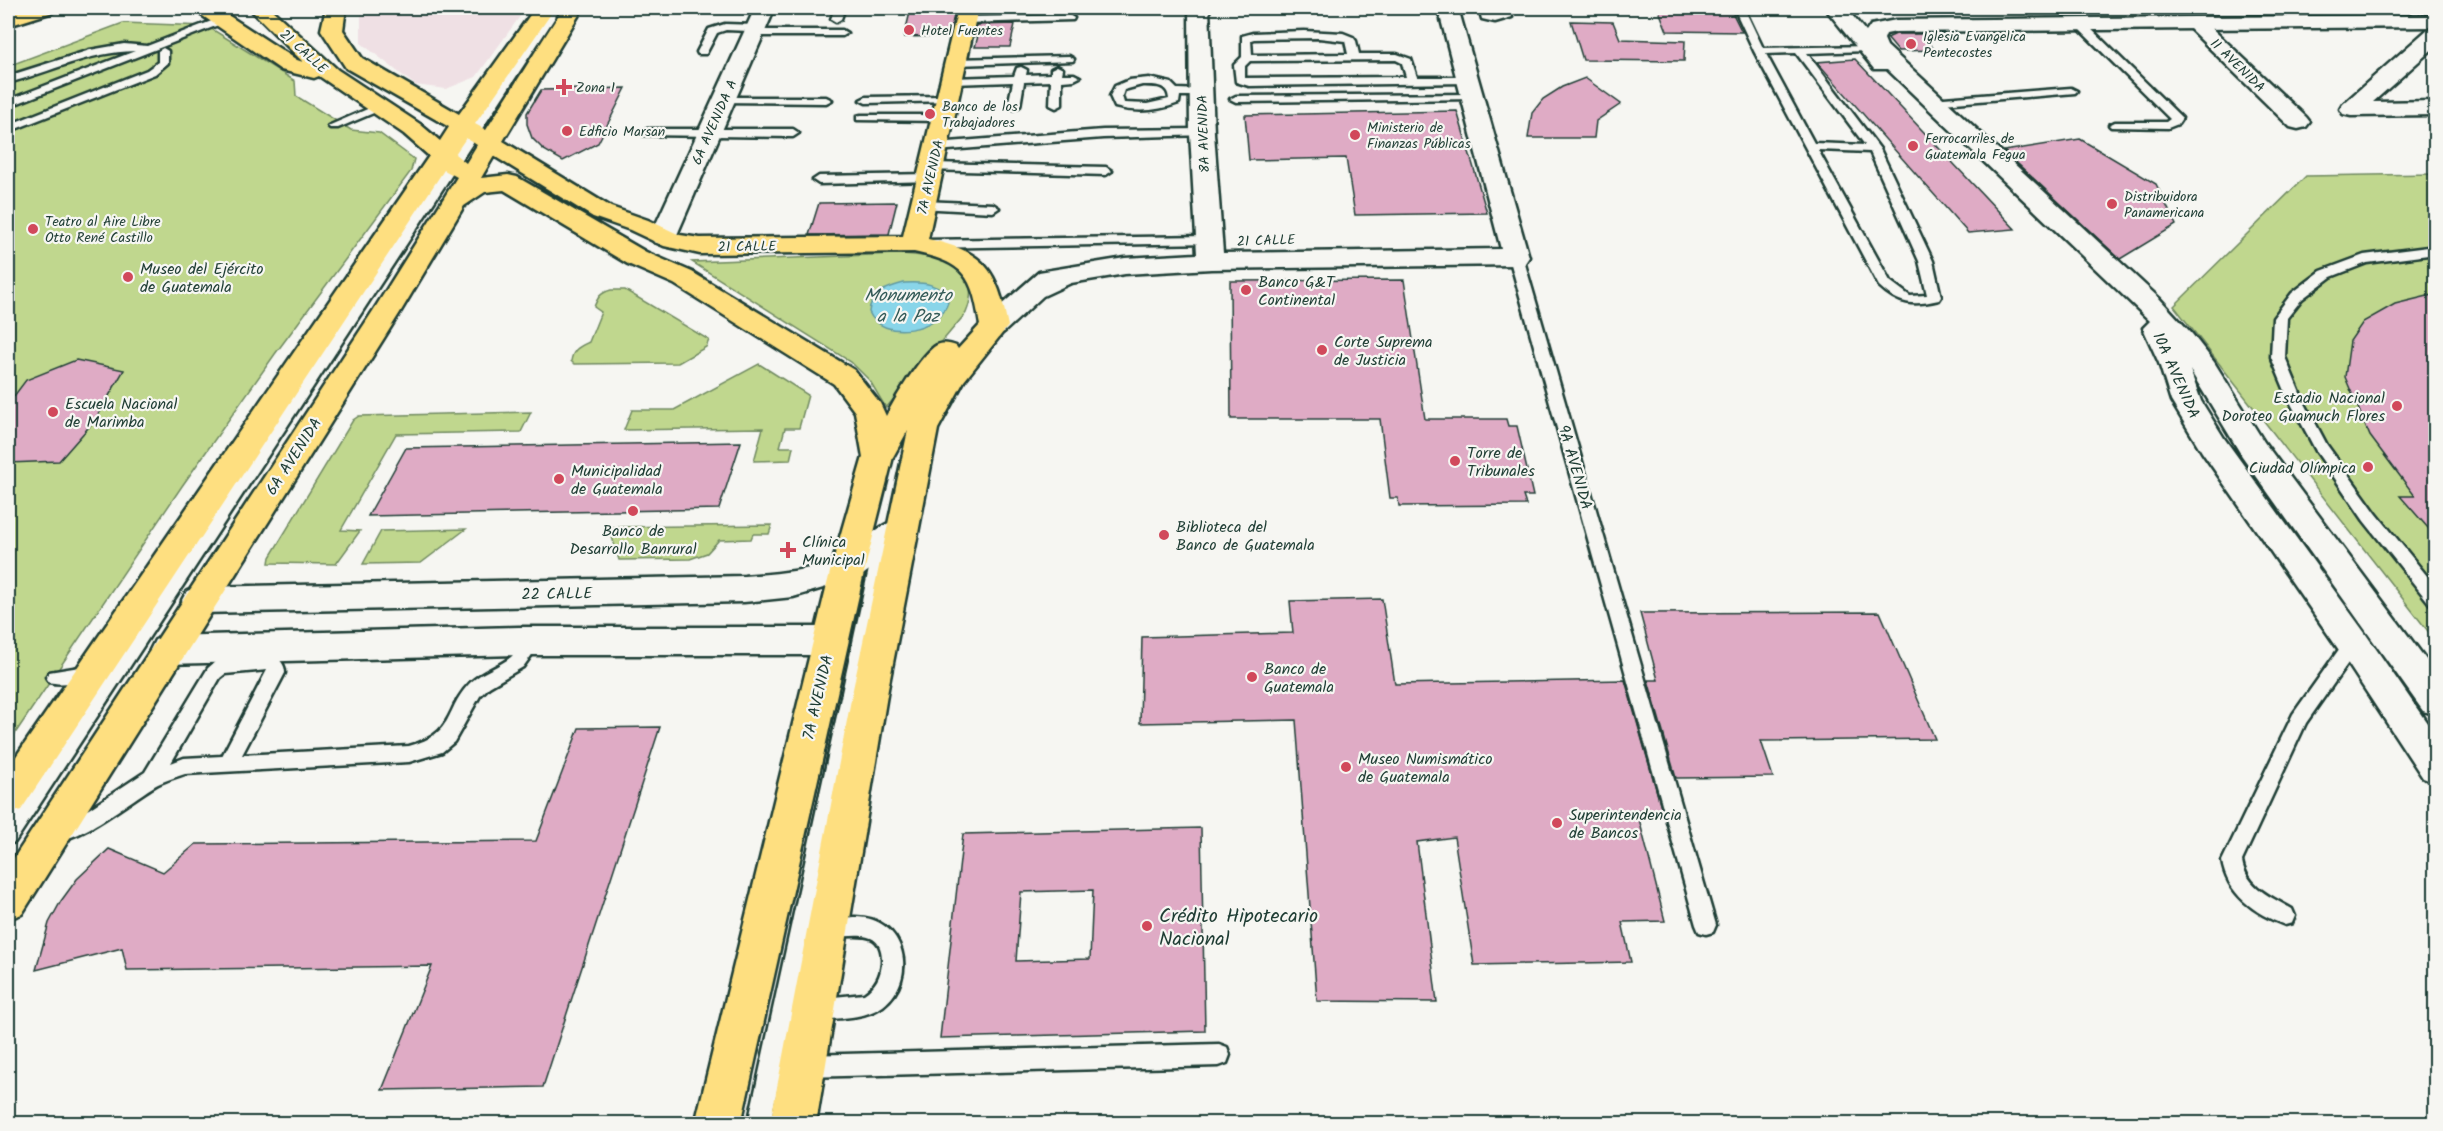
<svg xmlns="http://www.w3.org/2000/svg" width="2443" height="1131" viewBox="0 0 2443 1131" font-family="Kalam,sans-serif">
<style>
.built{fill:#efe0e4}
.green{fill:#c0d78e;stroke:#708a61;stroke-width:1.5}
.water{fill:#89d5e9;stroke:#5f98a1;stroke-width:1.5}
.building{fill:#dfabc5;stroke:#1f3d34;stroke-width:1.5;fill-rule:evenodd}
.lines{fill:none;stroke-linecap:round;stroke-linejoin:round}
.service-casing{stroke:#1f3d34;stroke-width:5}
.minor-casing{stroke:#1f3d34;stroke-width:5}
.tertiary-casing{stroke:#1f3d34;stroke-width:5}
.secondary-casing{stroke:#1f3d34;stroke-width:5}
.primary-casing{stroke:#1f3d34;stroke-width:5}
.service{fill:#f6f6f2;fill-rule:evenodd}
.minor{fill:#f6f6f2;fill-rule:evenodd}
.tertiary{fill:#f6f6f2;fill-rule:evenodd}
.secondary{fill:#f6f6f2;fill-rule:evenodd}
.primary{fill:#fedf80;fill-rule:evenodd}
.poi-dot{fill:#d1495b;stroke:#f6f6f2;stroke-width:2}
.labels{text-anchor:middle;stroke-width:4.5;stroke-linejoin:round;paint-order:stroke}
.far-poi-label{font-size:14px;fill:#1f3d34;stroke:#f6f6f2;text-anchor:start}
.far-street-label{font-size:14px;fill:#1f3d34;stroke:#f6f6f2}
.poi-label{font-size:16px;fill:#1f3d34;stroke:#f6f6f2;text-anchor:start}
.street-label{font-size:16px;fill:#1f3d34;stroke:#f6f6f2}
.water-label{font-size:18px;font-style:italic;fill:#345b58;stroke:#f6f6f2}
.near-poi-label{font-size:20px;fill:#1f3d34;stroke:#f6f6f2;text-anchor:start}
</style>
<rect width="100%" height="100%" fill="#f6f6f2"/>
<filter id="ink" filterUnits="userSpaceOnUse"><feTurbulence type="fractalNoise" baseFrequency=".0167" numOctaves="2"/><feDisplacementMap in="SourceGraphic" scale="12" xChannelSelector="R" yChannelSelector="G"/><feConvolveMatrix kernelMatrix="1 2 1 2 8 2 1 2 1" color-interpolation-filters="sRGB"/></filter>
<g filter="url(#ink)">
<!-- built -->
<polygon class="built" points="361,8 526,8 476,77 446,89 415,85 361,43"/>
<!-- green -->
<g class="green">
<polygon points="123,23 207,26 295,81 296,96 351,130 379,133 414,159 411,171 275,354 182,486 8,744 8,66"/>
<polygon points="2435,174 2435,640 2174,306 2306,176"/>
<path d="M897,254C934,255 986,264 966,313L886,408L870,381L851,362L692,262Z"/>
<path d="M611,290H625L709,340L706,347L678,363L574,364L571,361C573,349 579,347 589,342L601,312L594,307C598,297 600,293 611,290Z"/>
<polygon points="759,364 808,395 799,428 785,428 780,447 793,447 790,460 754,461 763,428 624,430 632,410 674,410"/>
<polygon points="531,412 521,432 396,434 341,530 360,531 336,564 269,563 270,557 353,420 359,416"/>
<polygon points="772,525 769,534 753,534 751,539 719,540 707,553 690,559 619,560 609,527"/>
<polygon points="466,529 421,563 363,564 381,531"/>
</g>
<!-- water -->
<path class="water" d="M904,283C921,282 942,282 948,302C940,331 882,342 869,312C870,293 888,287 904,283Z"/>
<!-- building -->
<g class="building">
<polygon points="911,8 956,8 949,36 904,37"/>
<polygon points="980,8 1018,8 1017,14 979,14"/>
<polygon points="1658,8 1730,8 1742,32 1667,31"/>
<polygon points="1571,21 1613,22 1620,39 1685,41 1684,61 1583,60"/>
<polygon points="1015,24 1010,47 975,47 978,36 974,36 977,25"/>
<polygon points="1896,34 1921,34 1935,50 1898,51 1887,38"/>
<polygon points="1855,59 1953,163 2015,229 1968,233 1817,62"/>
<polygon points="1585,78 1621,104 1596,121 1594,138 1528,138 1532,113 1543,99 1562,87"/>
<polygon points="626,88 598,143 563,161 544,150 532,138 527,124 527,113 541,90"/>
<polygon points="1457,111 1487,213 1355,215 1346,158 1249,160 1245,115"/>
<polygon points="2080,139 2156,184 2176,225 2120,259 2004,151"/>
<polygon points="897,202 889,234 809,235 819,203"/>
<polygon points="1404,280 1425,419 1506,419 1508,426 1517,426 1533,496 1523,496 1526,505 1399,506 1398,498 1390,498 1380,419 1231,419 1230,281"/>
<polygon points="2436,294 2436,537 2400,496 2415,496 2370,436 2345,377 2350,341 2363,322 2395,304"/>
<polygon points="76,360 124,370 95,420 59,461 8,463 8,404 26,380"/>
<polygon points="741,442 719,509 368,516 406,448"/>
<polygon points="1382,599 1395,684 1625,680 1662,810 1637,811 1665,921 1622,922 1631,962 1474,965 1454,837 1417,842 1437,1002 1317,1001 1296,720 1140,723 1142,637 1293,633 1290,601"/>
<polygon points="1880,612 1935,739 1761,741 1773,777 1676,778 1648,680 1658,680 1640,613"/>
<polygon points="660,727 543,1087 382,1090 432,966 127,970 122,948 36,970 49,923 61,901 77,879 109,849 163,872 196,844 536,841 579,728"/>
<path d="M1201,828L1205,1031L940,1038L963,834ZM1093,890L1090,959L1016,961L1021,892Z"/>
</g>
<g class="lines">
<defs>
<g id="service">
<polygon points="551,8 561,8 15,842 8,844 8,820"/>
<polygon points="835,8 845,8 841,19 836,22 831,19"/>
<polygon points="1479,8 1489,8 1491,15 1501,15 1498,8 1508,8 1512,17 1495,22 1482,19"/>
<path d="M1734,8H1744L1763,48L1871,46V50L1867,51L1807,53L1880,149L1933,261L1941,297L1939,300C1913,306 1899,305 1879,286L1754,51ZM1796,53L1865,145L1814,143L1766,54ZM1818,150L1870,152L1919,261L1927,295L1910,296L1890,281Z"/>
<polygon points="1069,15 1074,18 1073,20 965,23 960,20 965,17"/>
<path d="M222,17L227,20L226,22L8,107V100L135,51C87,52 52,72 8,83V76L90,50L124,44L147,46Z"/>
<polygon points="2081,22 2085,23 2180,116 2182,118 2178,124 2168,128 2111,127 2109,125 2115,122 2166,122 2170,119 2077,27 2077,23"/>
<polygon points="725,24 756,25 760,26 760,30 842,30 847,33 842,36 753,36 749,35 749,31 726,30 717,33 706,54 698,54 697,52 709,29"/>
<path d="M1304,31L1343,33L1353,37L1356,41L1359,54H1397L1411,59L1417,77H1467L1473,80L1467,83L1249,86L1236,82L1234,65L1242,57V36L1253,33ZM1319,38L1345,41L1348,54L1252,55L1251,40L1254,39ZM1396,60L1402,63L1406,77L1245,78V66L1250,61Z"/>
<polygon points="163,48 168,51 168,63 155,74 8,132 8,125 147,70 158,62 158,51"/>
<polygon points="1069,56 1074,59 1073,61 956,65 951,62 956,59"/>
<polygon points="1057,66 1063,69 1062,74 1074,74 1080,77 1074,80 1062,81 1062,105 1056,108 1050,105 1051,81 1024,82 1020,106 1014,109 1008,106 1013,82 952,84 946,81 952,78 1014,76 1017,68 1021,67 1027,70 1026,75 1051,74 1051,69"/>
<path d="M1149,78L1171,83L1177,89L1201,90L1207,93L1201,96H1180L1179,103C1158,111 1137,113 1115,107L1110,96L1115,86L1129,80ZM1142,85C1155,85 1168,84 1169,99L1147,104L1124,103L1122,96L1124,90Z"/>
<polygon points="2071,88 2077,91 2075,93 1931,105 1925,102 1931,99"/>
<polygon points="1472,94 1476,95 1476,99 1236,102 1230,99 1236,96"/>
<polygon points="947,96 951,97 951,101 866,103 860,100 866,97"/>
<polygon points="724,97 826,97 832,100 826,103 720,102 720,98"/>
<polygon points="379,104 383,105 383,109 338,128 330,128 328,126"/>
<polygon points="861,115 943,115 949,118 943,121 857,120 857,116"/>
<polygon points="647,129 793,129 799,133 793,137 643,135 641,133"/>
<polygon points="1202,129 1208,133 1206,135 1103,138 936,151 930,147 936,143 1103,130"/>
<polygon points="932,163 1106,167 1112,171 1106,175 928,170 926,167"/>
<polygon points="929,174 933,175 933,181 819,184 813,180 819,176"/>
<polygon points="923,201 993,204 999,208 993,212 919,208 917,205 919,202"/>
<polygon points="1208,236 1214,240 1213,243 924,248 918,244 924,240"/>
<polygon points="2436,246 2436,254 2367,263 2331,277 2302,299 2287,318 2285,357 2302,398 2327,445 2376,513 2436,587 2436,605 2430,604 2364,521 2316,451 2288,398 2271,357 2273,318 2292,293 2321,271 2364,255"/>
<polygon points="1516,253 1523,257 1716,925 1713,932 1706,934 1699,932 1696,925 1509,257"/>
<polygon points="882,540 888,542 890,546 770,1124 748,1124 874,546 876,542"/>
<path d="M533,634L539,636L542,641L523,667L489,687L480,696L454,742L442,752L409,762L185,774C176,777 166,780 158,784C137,795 75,847 53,839L50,833L53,827L89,809L145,772L208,668L215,662L272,656C280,659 285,664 285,673L242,755L409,746C457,733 443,710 471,682C483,671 499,667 511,657C519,650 522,638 533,634ZM267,670L222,756L184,758L171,763L220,678L225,674Z"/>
<path d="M2353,636L2359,638L2362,643L2306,723L2242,861C2246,887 2271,897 2292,909L2295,916L2292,923L2285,925C2255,914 2227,894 2222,861L2293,714L2347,638Z"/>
<path d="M92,665L98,667L101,672L98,677C85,681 62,686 49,682L46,677L49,672Z"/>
<path d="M854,917C906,916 919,979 883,1006C872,1014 856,1017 843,1018C831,1019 818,1021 806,1016L803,1009L806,1002L814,999L864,994C876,986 881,976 882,963C884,920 842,943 820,935L817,928L820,921Z"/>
<polygon points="1219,1044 1227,1047 1230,1055 1227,1063 1219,1066 805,1077 797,1074 794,1066 797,1058 805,1055"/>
</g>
<g id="minor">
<polygon points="755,8 775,8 676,237 672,242 663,245 654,242 650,237"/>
<polygon points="1189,8 1209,8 1214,133 1223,253 1501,249 1438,8 1458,8 1529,257 1525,263 1516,265 1211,269 1125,274 1071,283 1043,296 1004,332 994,335 984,332 980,326 984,320 1039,272 1125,258 1197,254 1190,133"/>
<polygon points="2195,17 2202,19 2306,117 2310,122 2306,127 2298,129 2290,127 2188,27 2184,23 2188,19"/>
<polygon points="2436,28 2436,46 2373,102 2436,101 2436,115 2351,116 2343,114 2340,109 2343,104 2428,29"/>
<path d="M901,518L912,522L917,530L912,538L860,577L793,597L744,602L199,613L187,609L182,600L187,591L199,587L744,576C771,574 815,571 839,558C860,545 877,525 901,518Z"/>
<polygon points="519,627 830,627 842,631 847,641 842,651 830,655 519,655 167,664 155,660 150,650 155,640 167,636"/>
</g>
<polygon id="tertiary" points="2436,15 2436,27 2195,29 2188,27 2184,23 2188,19 2195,17"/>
<polygon id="secondary" points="1825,8 1846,8 1866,32 1871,25 1896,20 2195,17 2202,19 2206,23 2202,27 2195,29 1896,32 1886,34 1884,39 1887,46 2159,298 2192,334 2214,362 2264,442 2436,673 2436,715 2423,711 2242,456 2190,370 2201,401 2224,438 2365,633 2436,736 2436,783 2423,778 2341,653 2202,452 2171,401 2159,363 2143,328 2150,321 1887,69 1874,69"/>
<g id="primary">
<polygon points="26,8 56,8 53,12 8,26 8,13"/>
<path d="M194,8H217L297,60L303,62L249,8H270L338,70L420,124L440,141L449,127L346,68L321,30L326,8H346L343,30L362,58L459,114L535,8H555L475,124L486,130L563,8H583L503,141L611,207L648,220L680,235L700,238L903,236L958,8H978L928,239C986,252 997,270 1008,326L964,381L938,429L888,689L816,1124H770L853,689L908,430L893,457L865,568L741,1124H695L831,568L863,457L855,412L834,384L674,284L628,264L504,190L485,192L464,206L401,311L22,914L8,919V867L373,311L457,177L444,170L21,810L8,814V768L429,156L404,134L319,76L314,78L281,70L197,12ZM466,138L477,145L466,163L455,154ZM494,156L593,217L630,230L664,246L700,254L914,252C965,263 972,275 980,325L958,349L956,346C950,344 944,342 937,345C921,354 895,399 886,416L880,403L854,370L692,272L646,252L517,177L508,175L481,178Z"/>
</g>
</defs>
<!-- service casing -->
<use href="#service" class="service-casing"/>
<!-- minor casing -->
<use href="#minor" class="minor-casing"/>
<!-- tertiary casing -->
<use href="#tertiary" class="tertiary-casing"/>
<!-- secondary casing -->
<use href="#secondary" class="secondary-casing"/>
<!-- primary casing -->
<use href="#primary" class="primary-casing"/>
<!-- service -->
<use href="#service" class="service"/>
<!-- minor -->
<use href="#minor" class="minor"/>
<!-- tertiary -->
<use href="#tertiary" class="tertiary"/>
<!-- secondary -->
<use href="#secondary" class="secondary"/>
<!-- primary -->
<use href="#primary" class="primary"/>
</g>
</g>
<!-- markers -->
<g class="poi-dot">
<circle cx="909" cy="30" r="6"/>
<circle cx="1911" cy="44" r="6"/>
<path d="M561 78h6v6h6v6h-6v6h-6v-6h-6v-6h6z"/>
<circle cx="930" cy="114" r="6"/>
<circle cx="567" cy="131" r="6"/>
<circle cx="1355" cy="135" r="6"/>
<circle cx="1913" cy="146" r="6"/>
<circle cx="2112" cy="204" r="6"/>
<circle cx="33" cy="229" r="6"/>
<circle cx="128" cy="277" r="6"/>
<circle cx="1246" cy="290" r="6"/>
<circle cx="1322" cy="350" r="6"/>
<circle cx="2397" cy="406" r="6"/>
<circle cx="53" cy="412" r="6"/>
<circle cx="1455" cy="461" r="6"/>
<circle cx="2368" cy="467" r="6"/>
<circle cx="559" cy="479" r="6"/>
<circle cx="633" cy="511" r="6"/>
<circle cx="1164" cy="535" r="6"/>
<path d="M785 541h6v6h6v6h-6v6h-6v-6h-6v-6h6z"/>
<circle cx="1252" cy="677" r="6"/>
<circle cx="1346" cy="767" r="6"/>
<circle cx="1557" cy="823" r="6"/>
<circle cx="1147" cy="926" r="6"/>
</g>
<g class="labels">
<!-- far-poi labels -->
<g class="far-poi-label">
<text x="921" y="35">Hotel Fuentes</text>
<text x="1923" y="41">Iglesia Evangelica<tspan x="1923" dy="16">Pentecostes</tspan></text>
<text x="576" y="92">Zona 1</text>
<text x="942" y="111">Banco de los<tspan x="942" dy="16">Trabajadores</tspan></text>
<text x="1367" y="132">Ministerio de<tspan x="1367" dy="16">Finanzas Públicas</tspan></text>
<text x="579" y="136">Edficio Marsan</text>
<text x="1925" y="143">Ferrocarriles de<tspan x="1925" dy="16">Guatemala Fegua</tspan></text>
<text x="2124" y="201">Distribuidora<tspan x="2124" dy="16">Panamericana</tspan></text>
<text x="45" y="226">Teatro al Aire Libre<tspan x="45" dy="16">Otto René Castillo</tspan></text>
</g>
<!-- far-street labels -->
<g class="far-street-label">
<text transform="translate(304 51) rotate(42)" y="5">21 CALLE</text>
<text transform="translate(2238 65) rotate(44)" y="5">11 AVENIDA</text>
<text transform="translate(714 122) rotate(-66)" y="5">6A AVENIDA A</text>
<text transform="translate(1203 134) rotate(-92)" y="5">8A AVENIDA</text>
<text transform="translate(930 177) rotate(-77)" y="5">7A AVENIDA</text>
<text transform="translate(1266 240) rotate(-2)" y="5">21 CALLE</text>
<text transform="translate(747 246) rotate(-1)" y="5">21 CALLE</text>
</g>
<!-- poi labels -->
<g class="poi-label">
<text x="140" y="274">Museo del Ejército<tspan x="140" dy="18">de Guatemala</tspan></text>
<text x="1258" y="287">Banco G&amp;T<tspan x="1258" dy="18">Continental</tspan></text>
<text x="1334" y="347">Corte Suprema<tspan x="1334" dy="18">de Justicia</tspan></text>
<text x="2385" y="403" text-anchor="end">Estadio Nacional<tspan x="2385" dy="18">Doroteo Guamuch Flores</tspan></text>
<text x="65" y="409">Escuela Nacional<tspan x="65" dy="18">de Marimba</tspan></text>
<text x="1467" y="458">Torre de<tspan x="1467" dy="18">Tribunales</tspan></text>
<text x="2356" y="473" text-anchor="end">Ciudad Olímpica</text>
<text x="571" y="476">Municipalidad<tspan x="571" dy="18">de Guatemala</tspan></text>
<text x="1176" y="532">Biblioteca del<tspan x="1176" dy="18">Banco de Guatemala</tspan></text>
<text x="633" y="536" text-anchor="middle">Banco de<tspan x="633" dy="18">Desarrollo Banrural</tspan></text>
<text x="802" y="547">Clínica<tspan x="802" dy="18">Municipal</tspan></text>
<text x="1264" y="674">Banco de<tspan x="1264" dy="18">Guatemala</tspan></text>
<text x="1358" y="764">Museo Numismático<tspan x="1358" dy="18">de Guatemala</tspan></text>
<text x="1569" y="820">Superintendencia<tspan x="1569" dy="18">de Bancos</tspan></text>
</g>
<!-- street labels -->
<g class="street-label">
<text transform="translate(2177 375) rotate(66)" y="6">10A AVENIDA</text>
<text transform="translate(293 456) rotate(-57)" y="6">6A AVENIDA</text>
<text transform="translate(1576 467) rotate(74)" y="6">9A AVENIDA</text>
<text transform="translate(557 593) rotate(-1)" y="6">22 CALLE</text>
<text transform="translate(817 697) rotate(-77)" y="6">7A AVENIDA</text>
</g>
<!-- water labels -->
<g class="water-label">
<text x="908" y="301">Monumento<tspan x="908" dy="21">a la Paz</tspan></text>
</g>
<!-- near-poi labels -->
<g class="near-poi-label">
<text x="1159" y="922">Crédito Hipotecario<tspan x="1159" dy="23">Nacional</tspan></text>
</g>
</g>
<!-- margin -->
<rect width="2443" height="1131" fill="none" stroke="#f6f6f2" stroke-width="30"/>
<rect x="15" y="15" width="2413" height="1101" fill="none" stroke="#1f3d34" stroke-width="2" filter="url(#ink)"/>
</svg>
